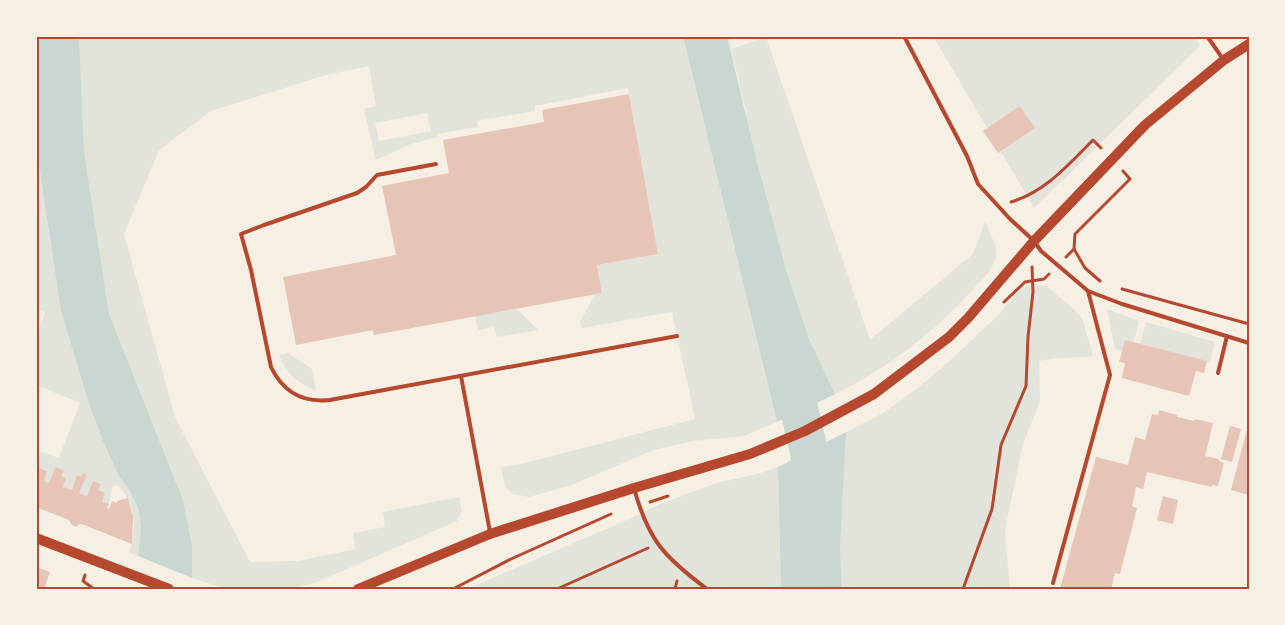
<svg xmlns="http://www.w3.org/2000/svg" width="1285" height="625" viewBox="0 0 1285 625" font-family="Ubuntu,sans-serif">
<style>
.green{fill:#e2e4dc;fill-rule:evenodd}
.water{fill:#c9d6d2}
.lines{fill:none;stroke-linecap:round;stroke-linejoin:round}
.river{stroke:#c9d6d2;stroke-width:38}
.building{fill:#e6c5b7}
.path{stroke:#b5482f;stroke-width:3}
.service{stroke:#b5482f;stroke-width:4}
.secondary{stroke:#b5482f;stroke-width:10}
.neatline{fill:none;stroke:#b5482f;stroke-width:2}
</style>
<rect width="100%" height="100%" fill="#f6efe4"/>
<!-- green -->
<g class="green">
<path d="M79,36H683L777,422L744,436L693,441L653,450L572,485L529,497L513,494L505,486L501,467L517,465L695,419L672,312L582,328L580,322L595,294L602,293L597,265L658,254L628,88L535,106V111L477,121L478,127L437,134V137L408,145L376,160L364,109L376,106L369,66L326,75L211,111L159,150L124,234L175,417L250,562L299,561L355,549L353,533L385,527L383,512L459,497L462,511L457,521L315,583L285,589H227L192,578V546L183,500L109,314L84,152ZM427,113L431,131L379,141L375,123Z"/>
<path d="M727,36H729L732,49L766,37L870,340L973,254L985,221C989,232 998,246 996,257C993,270 982,279 974,288C935,332 887,369 835,394C798,326 775,238 757,163C747,121 740,78 727,36Z"/>
<polygon points="933,36 1194,36 1200,46 1034,208"/>
<path d="M36,118L40,172L61,311L88,401L104,443L119,476L130,491L139,511L141,529L138,556L129,553C137,531 136,501 117,485L113,486L109,504L102,502L105,493L98,490L101,484L93,481L87,496L79,493L87,475L83,473L81,477L77,475L72,490L63,487L66,478L61,476L63,470L55,467L49,483L44,481L47,471L39,469L36,475V450L59,458L80,403L36,385V341L45,312L36,310Z"/>
<path d="M1035,284L1047,286L1079,314L1083,321L1093,356C1074,358 1058,357 1039,361L1040,401L1023,444L1005,530L1010,589H842L840,549L846,432L885,412L924,383L956,355L998,315L1018,292L1028,286Z"/>
<polygon points="517,309 538,330 497,337 494,327 478,330 475,316"/>
<polygon points="1107,309 1139,321 1134,342 1125,340 1122,351 1115,349"/>
<polygon points="1146,322 1215,342 1210,362 1140,344"/>
<path d="M288,353L312,369L316,391C297,382 288,376 279,355Z"/>
<polygon points="778,467 781,589 467,589 627,520 662,503 717,483 757,474"/>
</g>
<!-- water -->
<g class="water">
<polygon points="36,36 79,36 84,152 109,314 183,500 192,546 192,578 138,556 141,529 139,511 130,491 119,476 104,443 88,401 61,311 40,172 36,118"/>
<polygon points="683,36 727,36 757,162 786,270 809,339 835,394 777,422"/>
<polygon points="846,432 840,549 842,589 781,589 778,467"/>
</g>
<g class="lines">
<!-- river -->
<polyline class="river" points="788,362 809,451 821,589"/>
</g>
<!-- building -->
<g class="building">
<polygon points="629,94 658,254 597,265 602,293 374,335 373,330 296,345 283,277 396,255 382,186 449,173 443,140 544,122 542,110"/>
<polygon points="1020,106 1035,128 998,153 983,131"/>
<polygon points="1125,340 1207,361 1204,373 1196,371 1189,396 1122,378 1125,363 1119,362"/>
<polygon points="1159,410 1177,415 1177,417 1194,421 1195,419 1213,423 1205,456 1219,459 1219,461 1224,463 1218,486 1212,485 1212,487 1147,472 1143,489 1136,487 1132,506 1137,508 1120,574 1115,573 1111,589 1060,589 1096,457 1128,465 1135,437 1145,440 1152,414 1158,415"/>
<polygon points="1230,426 1241,429 1232,462 1221,459"/>
<polygon points="1248,426 1249,426 1249,495 1231,490"/>
<polygon points="55,467 64,470 61,476 66,478 63,487 72,490 77,475 81,477 83,473 87,475 79,493 87,496 93,481 101,484 98,490 105,493 102,502 109,504 107,508 109,509 112,501 117,503 117,501 128,498 133,517 132,544 84,525 80,524 76,527 71,524 69,520 36,507 36,475 39,468 47,471 44,481 49,483"/>
<polygon points="1163,496 1178,500 1173,524 1157,520"/>
<polygon points="36,567 50,572 44,589 36,589"/>
</g>
<g class="lines">
<!-- path -->
<g class="path">
<path d="M1011,202C1045,192 1068,165 1093,140L1101,148"/>
<polyline points="1066,257 1074,249"/>
<polyline points="1100,281 1085,268 1074,249 1075,234 1130,179 1123,171"/>
<polyline points="1122,289 1249,324"/>
<polyline points="1004,302 1025,282 1044,279 1049,274"/>
<polyline points="650,502 668,496"/>
<polyline points="85,575 83,581 94,589"/>
<polyline points="453,589 511,559 611,514"/>
<polyline points="557,589 648,548"/>
<polyline points="675,589 677,581"/>
<polyline points="963,589 992,509 1001,445 1026,386 1028,337 1033,292 1032,267"/>
</g>
<!-- service -->
<g class="service">
<polyline points="904,36 967,156 978,184 1010,219 1034,241 1041,251 1088,291 1122,304 1249,343"/>
<polyline points="1207,36 1223,59"/>
<path d="M436,164L377,175L366,187L357,193L264,225L241,234L251,270L271,367C283,392 303,403 330,400L677,336"/>
<polyline points="1218,373 1227,336"/>
<polyline points="461,376 490,532"/>
<path d="M634,488C648,540 664,557 707,589"/>
<polyline points="1053,583 1110,375 1088,291"/>
</g>
<!-- secondary -->
<g class="secondary">
<polyline points="36,538 169,589"/>
<polyline points="358,589 490,534 634,488 750,454 805,431 874,394 949,337 968,318 1034,241 1145,125 1224,60 1249,44"/>
</g>
</g>
<!-- border -->
<rect width="1285" height="625" fill="none" stroke="#f6efe4" stroke-width="75"/>
<rect x="38" y="38" width="1210" height="550" class="neatline"/>
</svg>
